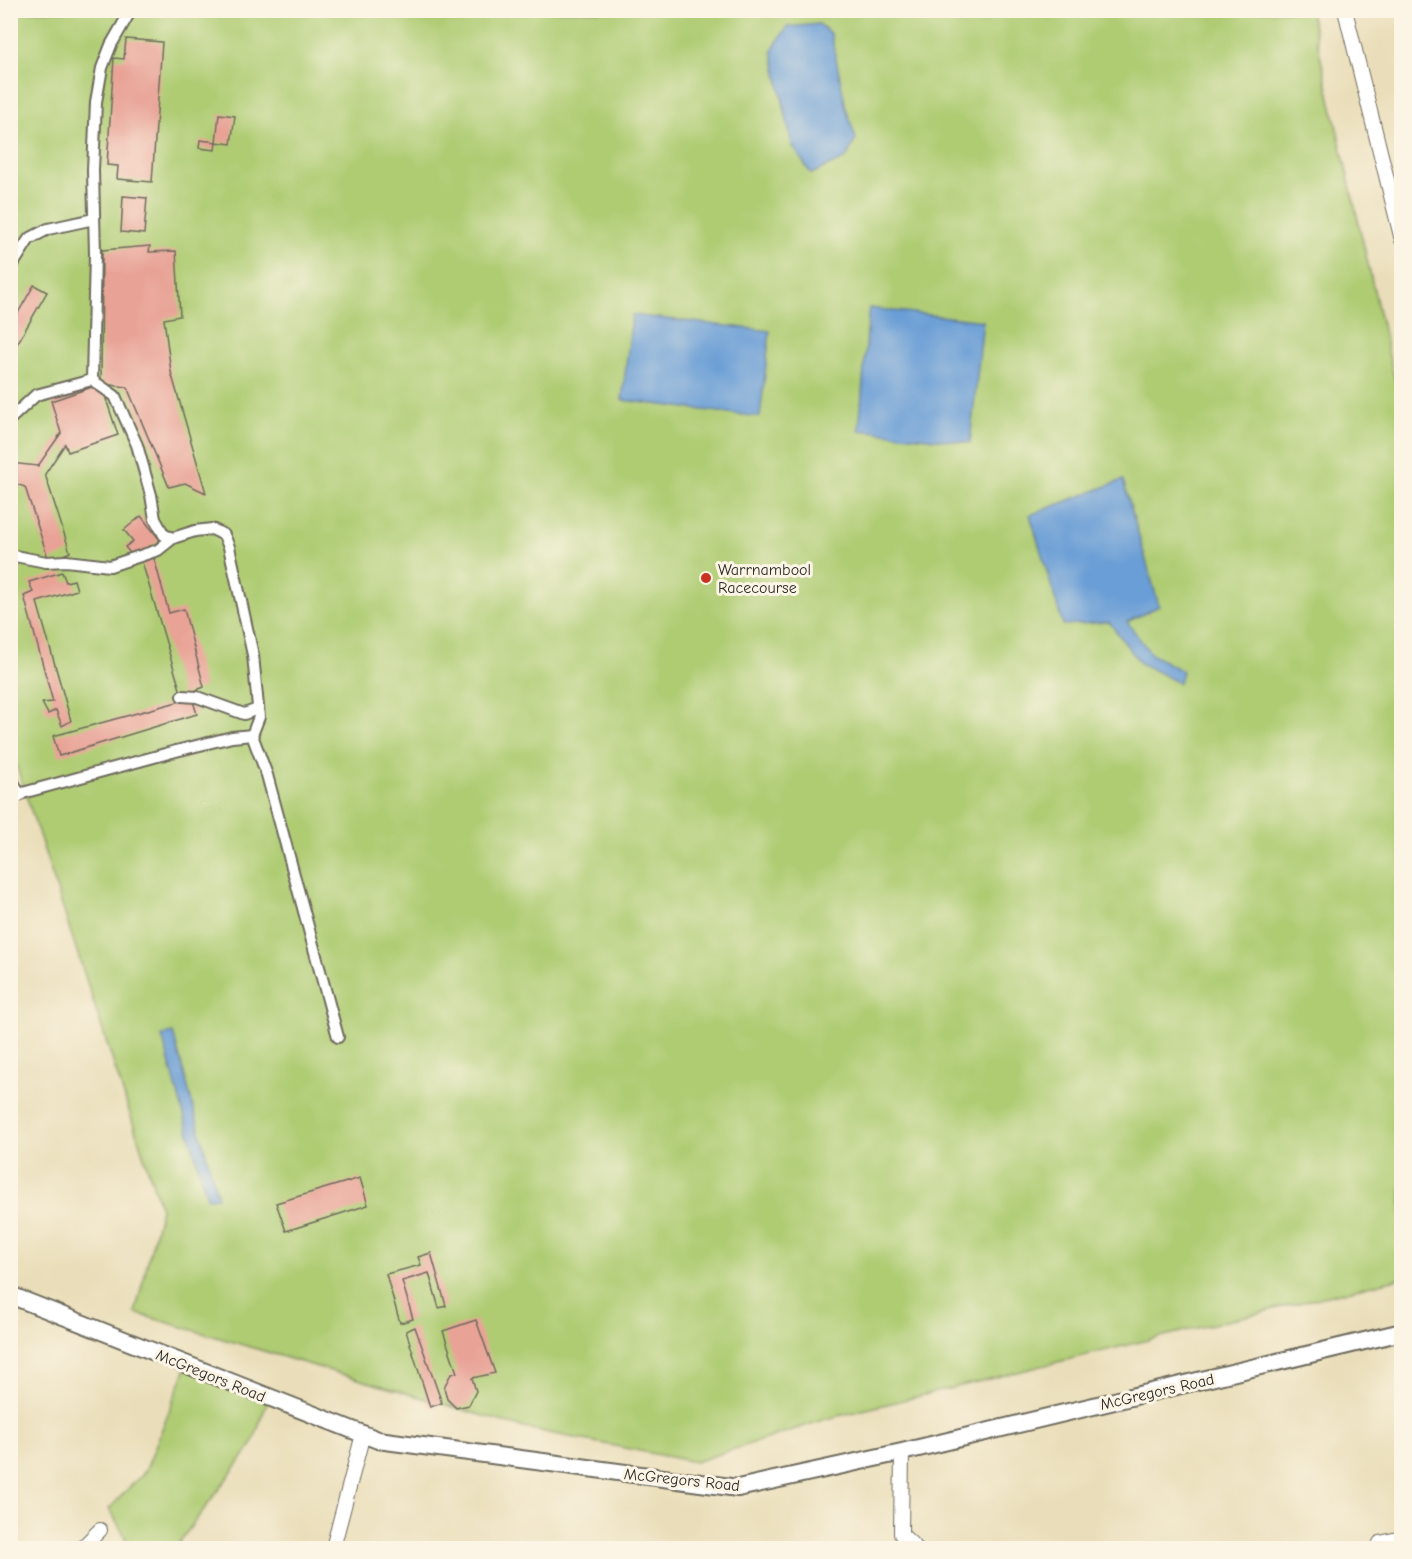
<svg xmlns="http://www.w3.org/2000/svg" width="1412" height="1559" viewBox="0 0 1412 1559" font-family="'Comic Neue',sans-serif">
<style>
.green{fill:#afcc73;stroke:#6d7c4f;stroke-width:1.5}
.water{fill:#6b9ed6;stroke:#4b6480;stroke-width:1.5}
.building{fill:#e8a396}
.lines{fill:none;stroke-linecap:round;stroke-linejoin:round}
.pedestrian-casing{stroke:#6e6a5d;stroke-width:14}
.minor-casing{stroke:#6e6a5d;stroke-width:16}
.tertiary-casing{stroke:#6e6a5d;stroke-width:20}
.pedestrian{stroke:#fff;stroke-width:10}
.minor{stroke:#fff;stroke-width:14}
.tertiary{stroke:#fff;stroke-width:16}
.poi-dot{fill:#c8321e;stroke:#fcf5e5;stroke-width:2}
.labels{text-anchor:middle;stroke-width:6;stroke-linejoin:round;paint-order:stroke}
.poi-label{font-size:16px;fill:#2b2b2b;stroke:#fcf5e5;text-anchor:start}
.street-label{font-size:16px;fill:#2b2b2b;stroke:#fcf5e5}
</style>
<rect width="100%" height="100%" fill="#fcf5e5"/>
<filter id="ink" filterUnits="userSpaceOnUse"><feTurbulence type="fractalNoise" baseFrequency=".0167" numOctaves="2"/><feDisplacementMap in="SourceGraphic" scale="12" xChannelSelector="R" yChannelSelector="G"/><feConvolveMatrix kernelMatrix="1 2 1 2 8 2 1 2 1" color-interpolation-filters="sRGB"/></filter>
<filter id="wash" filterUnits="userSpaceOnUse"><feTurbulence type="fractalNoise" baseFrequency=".008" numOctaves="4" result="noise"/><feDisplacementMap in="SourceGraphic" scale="24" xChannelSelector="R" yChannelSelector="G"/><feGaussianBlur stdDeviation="1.35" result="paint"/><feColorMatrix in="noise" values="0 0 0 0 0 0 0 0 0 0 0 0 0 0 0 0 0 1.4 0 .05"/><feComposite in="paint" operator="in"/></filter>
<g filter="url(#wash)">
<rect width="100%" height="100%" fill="#eadeba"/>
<!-- green -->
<g class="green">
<polygon points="10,11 1310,11 1401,408 1401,1278 826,1419 695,1462 524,1428 135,1313 161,1209 11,749"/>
<polygon points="187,1365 269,1397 252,1445 175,1548 120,1548 126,1538 109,1509 146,1470"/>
</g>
<!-- water -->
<g class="water">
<polygon points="819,24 831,34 846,108 856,139 846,158 811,174 792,145 772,50 787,27"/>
<polygon points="869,308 983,321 970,443 859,430"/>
<polygon points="632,315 770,331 760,417 622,400"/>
<polygon points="1123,480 1159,606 1127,622 1151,654 1182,671 1179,683 1140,663 1109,622 1063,625 1030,515"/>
<polygon points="173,1033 218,1197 207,1198 162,1036"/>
</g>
<g id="blocks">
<!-- building -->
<g class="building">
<polygon points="126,39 162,42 152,182 117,179 118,166 107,165 114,58 124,59"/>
<polygon points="219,114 235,116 231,144 216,142"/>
<polygon points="200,140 216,142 215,150 199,148"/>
<polygon points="123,196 147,198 144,234 121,232"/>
<polygon points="150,246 149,252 176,251 180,316 164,319 171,372 206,493 185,483 169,487 127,387 101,384 102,250"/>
<polygon points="34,285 47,292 13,351 10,350 10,327"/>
<polygon points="101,384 118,435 68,452 65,444 45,474 70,552 49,561 25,487 10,482 10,463 38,466 61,433 51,401"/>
<polygon points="141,516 160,540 135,559 125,547 133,541 124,530"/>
<polygon points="154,558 169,613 184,609 204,687 182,696 142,562"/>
<polygon points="62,572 66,582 74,580 77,590 37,602 71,721 62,726 56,710 48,714 42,703 53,702 24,596 33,592 29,582"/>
<polygon points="192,698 197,714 59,756 53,736"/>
<polygon points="360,1178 368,1205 286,1231 276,1203"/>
<polygon points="431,1253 446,1306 439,1308 429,1273 402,1281 413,1319 400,1323 386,1274 421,1265 418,1257"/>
<polygon points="476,1320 495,1373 472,1378 476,1391 469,1405 456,1408 447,1399 444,1387 451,1374 457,1373 443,1331"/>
<polygon points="415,1327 442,1403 430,1407 406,1331"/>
</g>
</g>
</g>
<g filter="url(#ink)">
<use href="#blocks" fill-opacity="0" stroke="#6e6a5d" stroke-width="1.5"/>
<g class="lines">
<defs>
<g id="pedestrian">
<polyline points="10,269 29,239 48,229 94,219"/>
<polyline points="92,380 115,396 137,445 151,495 155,519 164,535 173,538"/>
<polyline points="10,419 36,395 92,380 95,254 93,170 96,102 102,68 111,45 131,10"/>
<polyline points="10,555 46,562 66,561 110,566 158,550 173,538 195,531 212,529 224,535 229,547 253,655 259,717 252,735 267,775 338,1037"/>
<polyline points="182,696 197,697 244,714 258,709"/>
<polyline points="10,776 19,794 176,751 232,737 252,735"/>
</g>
<g id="minor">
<polyline points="1345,10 1402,240"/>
<polyline points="10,797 19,794"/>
<polyline points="902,1452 901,1534 916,1548"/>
<polyline points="1380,1543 1402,1538"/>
<polyline points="82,1548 100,1530"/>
<polyline points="333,1548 363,1434"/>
</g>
<polyline id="tertiary" points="10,1295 378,1440 738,1488 902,1452 1402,1332"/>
</defs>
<!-- pedestrian casing -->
<use href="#pedestrian" class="pedestrian-casing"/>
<!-- minor casing -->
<use href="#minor" class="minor-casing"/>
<!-- tertiary casing -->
<use href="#tertiary" class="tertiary-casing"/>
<!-- pedestrian -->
<use href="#pedestrian" class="pedestrian"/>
<!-- minor -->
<use href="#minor" class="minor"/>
<!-- tertiary -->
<use href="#tertiary" class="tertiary"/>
</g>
</g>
<!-- markers -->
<circle class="poi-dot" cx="706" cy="578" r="6"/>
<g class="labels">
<!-- poi labels -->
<g class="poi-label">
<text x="718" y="575">Warrnambool<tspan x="718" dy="18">Racecourse</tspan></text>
</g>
<!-- street labels -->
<g class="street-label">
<text transform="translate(211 1375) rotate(22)" y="6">McGregors Road</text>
<text transform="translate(1157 1391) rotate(-13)" y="6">McGregors Road</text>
<text transform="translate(682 1479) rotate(6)" y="6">McGregors Road</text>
</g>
</g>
<!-- margin -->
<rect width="1412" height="1559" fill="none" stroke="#fcf5e5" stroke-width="36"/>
</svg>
